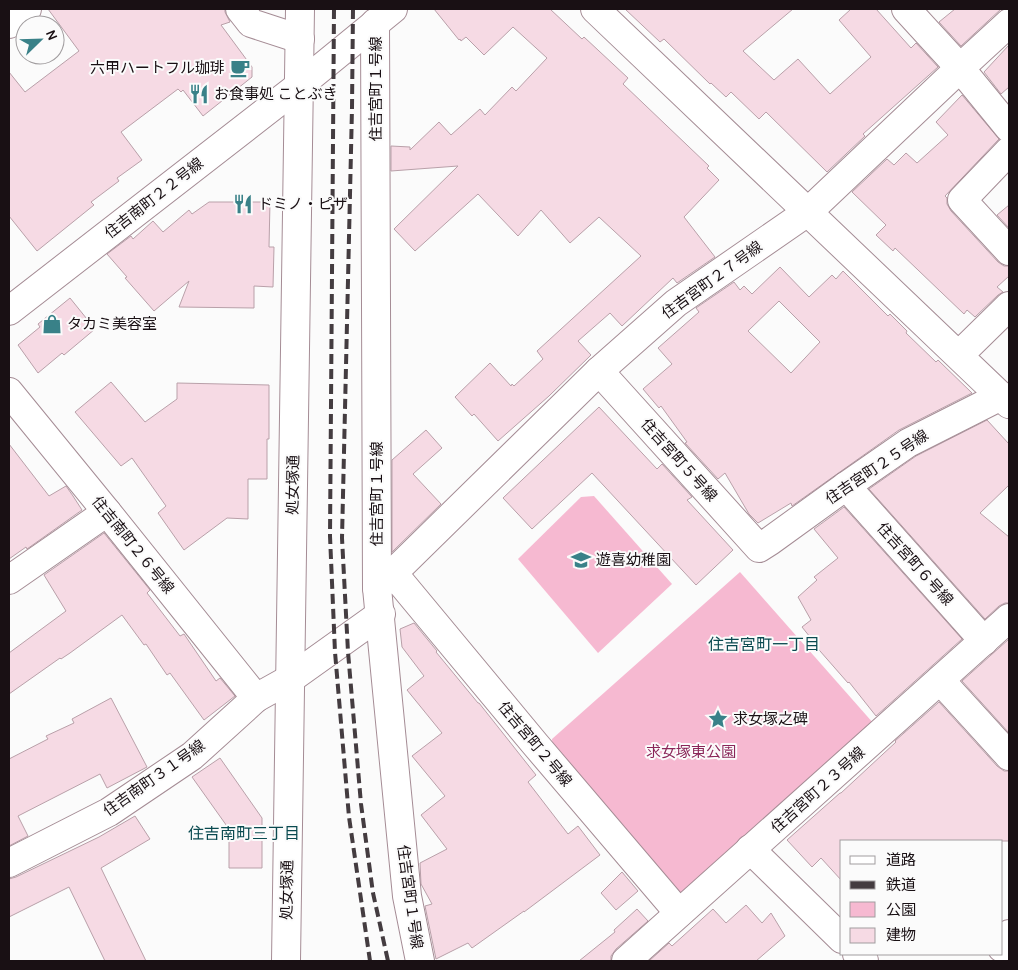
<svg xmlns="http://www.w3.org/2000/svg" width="1018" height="970" viewBox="0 0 1018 970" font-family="Karla,'Noto Sans JP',sans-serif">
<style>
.green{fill:#f6b9d1}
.building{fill:#f6dae4;stroke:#b9a0a9;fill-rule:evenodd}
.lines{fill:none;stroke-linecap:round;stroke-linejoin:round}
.minor-casing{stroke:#a58c95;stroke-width:30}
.minor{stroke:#fff;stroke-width:28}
.rail{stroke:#443c40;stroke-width:4;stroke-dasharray:10 5;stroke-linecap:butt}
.labels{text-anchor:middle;stroke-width:4;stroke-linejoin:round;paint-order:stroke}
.poi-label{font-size:15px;fill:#191014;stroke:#fbfbfb;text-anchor:start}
.street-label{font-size:15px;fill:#191014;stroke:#fbfbfb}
.park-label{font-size:15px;fill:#8a2659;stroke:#fbfbfb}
.neighbourhood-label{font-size:16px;fill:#0a4a50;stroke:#fbfbfb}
</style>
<rect width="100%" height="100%" fill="#fbfbfb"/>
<!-- green -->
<g class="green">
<polygon points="594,496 672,584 598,653 518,559 581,497"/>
<polygon points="740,572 874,724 691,890 675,893 553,750 552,739"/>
</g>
<!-- building -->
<g class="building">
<polygon points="48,9 225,9 225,12 230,22 221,25 252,67 252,77 203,116 183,90 181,92 178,89 121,132 142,160 117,178 119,181 91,202 94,205 37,251 9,216 9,72 25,92 79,51"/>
<polygon points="434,9 550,9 582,39 584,37 628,78 623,84 709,166 707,168 719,180 684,217 715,257 677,283 673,278 622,326 610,313 578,341 591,355 549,396 498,441 474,414 472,416 455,397 490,363 511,386 512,384 514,386 543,359 537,351 641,256 599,217 570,243 541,210 518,236 478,194 415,251 394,229 458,166 391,171 391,146 410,147 410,150 439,122 451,135 480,109 485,115 512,87 516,91 547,58 513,27 484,55 466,37 461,41 460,39 459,40"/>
<polygon points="625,9 793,9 743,51 774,80 798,59 830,94 871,57 839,20 851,9 876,9 911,48 916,43 938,67 863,134 865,136 827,172 766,112 759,119 731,92 726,97 711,83 710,84 664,39 660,42"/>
<polygon points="955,9 1001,9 961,46 939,22"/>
<polygon points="1009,45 1009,87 1001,94 984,72"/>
<polygon points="962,95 999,139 945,196 947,198 947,204 951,211 998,262 1004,266 1009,266 1009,276 997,287 1003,292 998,295 975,317 967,310 964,314 895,248 893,251 876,235 886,225 852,192 887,159 894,165 906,153 917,163 948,135 936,122"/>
<polygon points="209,202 270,202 269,247 274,247 273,287 254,286 254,308 179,307 189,281 154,311 125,278 127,277 107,254 131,236 133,239 153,221 163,232 189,210 192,214"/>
<polygon points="1009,205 1009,228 997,215"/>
<path d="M780,267L809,297L832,275L836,279L843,271L888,316L890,314L907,331L906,333L936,362L938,360L972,393L899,430L792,506L791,503L758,523L749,514L725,473L718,479L685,443L687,442L661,406L659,408L643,389L672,364L658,348L699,312L696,308L734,282L740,290L744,286L752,294ZM779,301L820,342L791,373L748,331Z"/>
<polygon points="70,298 95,329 64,355 62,353 38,373 18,345 40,327 38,324"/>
<polygon points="111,382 145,422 177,399 177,383 269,385 269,439 267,439 267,479 248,479 248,519 227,518 184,550 158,513 166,506 132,458 121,466 75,412"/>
<polygon points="599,407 657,469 662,464 692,497 687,500 733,550 696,585 592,473 532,529 503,498"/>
<polygon points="987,420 1009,444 1009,485 980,513 1009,537 1009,603 1005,603 999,606 985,619 869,489 916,456"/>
<polygon points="426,430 442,448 413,474 441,504 392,552 392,460"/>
<polygon points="9,444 49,496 66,486 73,496 82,510 27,549 26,547 9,559"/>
<polygon points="844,507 962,639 876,716 849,682 848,683 813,643 814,642 802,627 811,620 798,597 817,580 814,577 838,558 814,529"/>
<polygon points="104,533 150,590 147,593 180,636 184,634 216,681 220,678 235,696 204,720 170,673 167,675 146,644 144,645 122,615 70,653 61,659 60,658 9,694 9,653 66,611 44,575"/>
<polygon points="414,623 437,651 436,652 478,703 479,703 536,775 528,782 568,834 578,826 600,855 524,912 524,911 472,948 468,943 436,959 425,906 432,904 421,884 420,863 447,849 421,815 445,796 412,756 442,733 407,690 424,676 402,647 400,629"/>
<polygon points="1009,639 1009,733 962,681"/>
<polygon points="111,698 147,767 107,788 100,774 18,816 28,836 9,846 9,759 48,739 46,736 74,723 72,719"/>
<polygon points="939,702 997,766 1004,771 1009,771 1009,841 842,841 842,881 821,858 812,867 787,840 840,793 841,793 896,742 895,741"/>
<polygon points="220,758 262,818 262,868 229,868 229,829 192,777"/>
<polygon points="135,816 150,839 101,868 146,961 105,961 69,887 9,917 9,879 16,877 99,837"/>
<polygon points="622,872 638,891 616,910 601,893"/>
<polygon points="746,905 762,923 771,913 785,936 756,961 649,961 669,943 672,946 713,909 726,923"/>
<polygon points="637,909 648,921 616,949 611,956 611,961 579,961 615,932 614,930"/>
</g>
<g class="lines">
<defs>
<g id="minor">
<polyline points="240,9 251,23 300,39"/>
<polyline points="595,9 1009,404"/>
<polyline points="906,9 960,68 1009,128"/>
<polyline points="375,23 377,588 407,896 420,961"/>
<polyline points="9,24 27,9"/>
<polyline points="1009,151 962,200 1009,251"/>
<polyline points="9,311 300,85 393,9"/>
<polyline points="959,355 1009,306"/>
<polyline points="599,371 759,548 770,541 846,486 908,443 1001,396"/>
<polyline points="9,392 107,512 256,698"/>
<polyline points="846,486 984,641"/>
<polyline points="393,573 535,744 679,913"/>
<polyline points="9,580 107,512"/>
<polyline points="377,588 393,573 599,371 676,303 809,211 960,68 1009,23"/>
<polyline points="940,680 1009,756"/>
<polyline points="750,849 842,939"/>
<polyline points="9,863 109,812 192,756 256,698 290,679 381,614"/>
<polyline points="1002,948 1009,934"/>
<polyline points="857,954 864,961"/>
<polyline points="286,961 300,9"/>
<polyline points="626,961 1009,618"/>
</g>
</defs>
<!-- minor casing -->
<use href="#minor" class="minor-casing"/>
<!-- minor -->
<use href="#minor" class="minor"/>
<!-- rail -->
<g class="rail">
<polyline points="334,9 330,536 335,652 349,817 370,961"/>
<polyline points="353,9 352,108 342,538 348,652 361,804 373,893 388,961"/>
</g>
</g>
<!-- icons -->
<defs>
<symbol id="cafe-bare" viewBox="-9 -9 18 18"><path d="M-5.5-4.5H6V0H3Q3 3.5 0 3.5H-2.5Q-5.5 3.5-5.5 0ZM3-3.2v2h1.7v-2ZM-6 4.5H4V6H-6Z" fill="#398188" stroke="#fbfbfb" stroke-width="2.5" paint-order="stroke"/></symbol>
<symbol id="restaurant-bare" viewBox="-9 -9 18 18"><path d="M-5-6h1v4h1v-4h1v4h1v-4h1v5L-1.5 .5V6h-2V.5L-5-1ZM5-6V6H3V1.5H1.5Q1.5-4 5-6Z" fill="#398188" stroke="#fbfbfb" stroke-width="2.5" paint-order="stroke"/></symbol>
<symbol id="shop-bare" viewBox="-9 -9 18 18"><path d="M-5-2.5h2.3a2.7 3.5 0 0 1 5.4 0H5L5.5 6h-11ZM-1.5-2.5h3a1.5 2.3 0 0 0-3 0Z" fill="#398188" stroke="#fbfbfb" stroke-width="2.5" paint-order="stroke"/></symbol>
<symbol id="school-bare" viewBox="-9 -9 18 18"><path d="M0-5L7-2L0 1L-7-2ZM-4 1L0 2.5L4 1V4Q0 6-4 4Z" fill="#398188" stroke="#fbfbfb" stroke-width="2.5" paint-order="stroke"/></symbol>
<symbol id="sight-bare" viewBox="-9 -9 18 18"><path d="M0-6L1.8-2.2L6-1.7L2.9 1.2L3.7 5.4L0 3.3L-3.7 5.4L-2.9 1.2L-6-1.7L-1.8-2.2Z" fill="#398188" stroke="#fbfbfb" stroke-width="2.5" paint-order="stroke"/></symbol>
</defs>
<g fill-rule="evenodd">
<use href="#cafe-bare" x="226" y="54" width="28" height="28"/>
<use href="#restaurant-bare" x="185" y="80" width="28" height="28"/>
<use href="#restaurant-bare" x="229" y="190" width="28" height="28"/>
<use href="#shop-bare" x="38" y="310" width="28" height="28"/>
<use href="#school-bare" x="567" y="546" width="28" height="28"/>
<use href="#sight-bare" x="704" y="705" width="28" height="28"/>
</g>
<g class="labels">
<!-- poi labels -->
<g class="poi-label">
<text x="225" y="73" text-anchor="end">六甲ハートフル珈琲</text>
<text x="214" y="99">お食事処 ことぶき</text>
<text x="258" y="209">ドミノ・ピザ</text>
<text x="67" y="329">タカミ美容室</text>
<text x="596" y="565">遊喜幼稚園</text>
<text x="733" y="724">求女塚之碑</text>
</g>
<!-- street labels -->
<g class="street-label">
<text transform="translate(376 89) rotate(-90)" y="5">住吉宮町１号線</text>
<text transform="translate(154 198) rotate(-38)" y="5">住吉南町２２号線</text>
<text transform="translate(712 280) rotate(-36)" y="5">住吉宮町２７号線</text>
<text transform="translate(679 460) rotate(48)" y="5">住吉宮町５号線</text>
<text transform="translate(877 467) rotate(-34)" y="5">住吉宮町２５号線</text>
<text transform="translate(293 485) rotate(-89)" y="5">処女塚通</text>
<text transform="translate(377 494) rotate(-90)" y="5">住吉宮町１号線</text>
<text transform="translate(133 545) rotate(51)" y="5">住吉南町２６号線</text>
<text transform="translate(915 564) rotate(48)" y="5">住吉宮町６号線</text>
<text transform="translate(535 744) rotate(50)" y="5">住吉宮町２号線</text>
<text transform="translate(154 778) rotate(-35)" y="5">住吉南町３１号線</text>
<text transform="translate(818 790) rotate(-42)" y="5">住吉宮町２３号線</text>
<text transform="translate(287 890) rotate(-89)" y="5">処女塚通</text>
<text transform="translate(410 897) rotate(82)" y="5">住吉宮町１号線</text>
</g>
<!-- park labels -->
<g class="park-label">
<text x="691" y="757">求女塚東公園</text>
</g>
<!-- neighbourhood labels -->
<g class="neighbourhood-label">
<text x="764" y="650">住吉宮町一丁目</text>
<text x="244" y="839">住吉南町三丁目</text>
</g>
</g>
<!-- border -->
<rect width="1018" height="970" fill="none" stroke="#191014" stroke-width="20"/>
<!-- legend -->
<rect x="840" y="840" width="162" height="115" fill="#fbfbfb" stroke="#a19d9f"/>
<rect x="850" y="856" width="25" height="8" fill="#ffffff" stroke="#a19d9f"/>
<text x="886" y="865" font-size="15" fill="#191014">道路</text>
<rect x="850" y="881" width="25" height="8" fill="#443c40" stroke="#a19d9f"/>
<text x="886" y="890" font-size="15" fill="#191014">鉄道</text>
<rect x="850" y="902" width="25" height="15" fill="#f6b9d1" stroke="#a19d9f"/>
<text x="886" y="915" font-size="15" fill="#191014">公園</text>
<rect x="850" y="928" width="25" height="15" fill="#f6dae4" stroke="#a19d9f"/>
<text x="886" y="940" font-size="15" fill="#191014">建物</text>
<!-- north arrow -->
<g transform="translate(40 40) rotate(67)"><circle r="24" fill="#fbfbfb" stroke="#a19d9f"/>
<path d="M0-4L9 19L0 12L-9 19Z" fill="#398188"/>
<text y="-8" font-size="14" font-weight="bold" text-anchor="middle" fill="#191014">N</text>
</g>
</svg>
